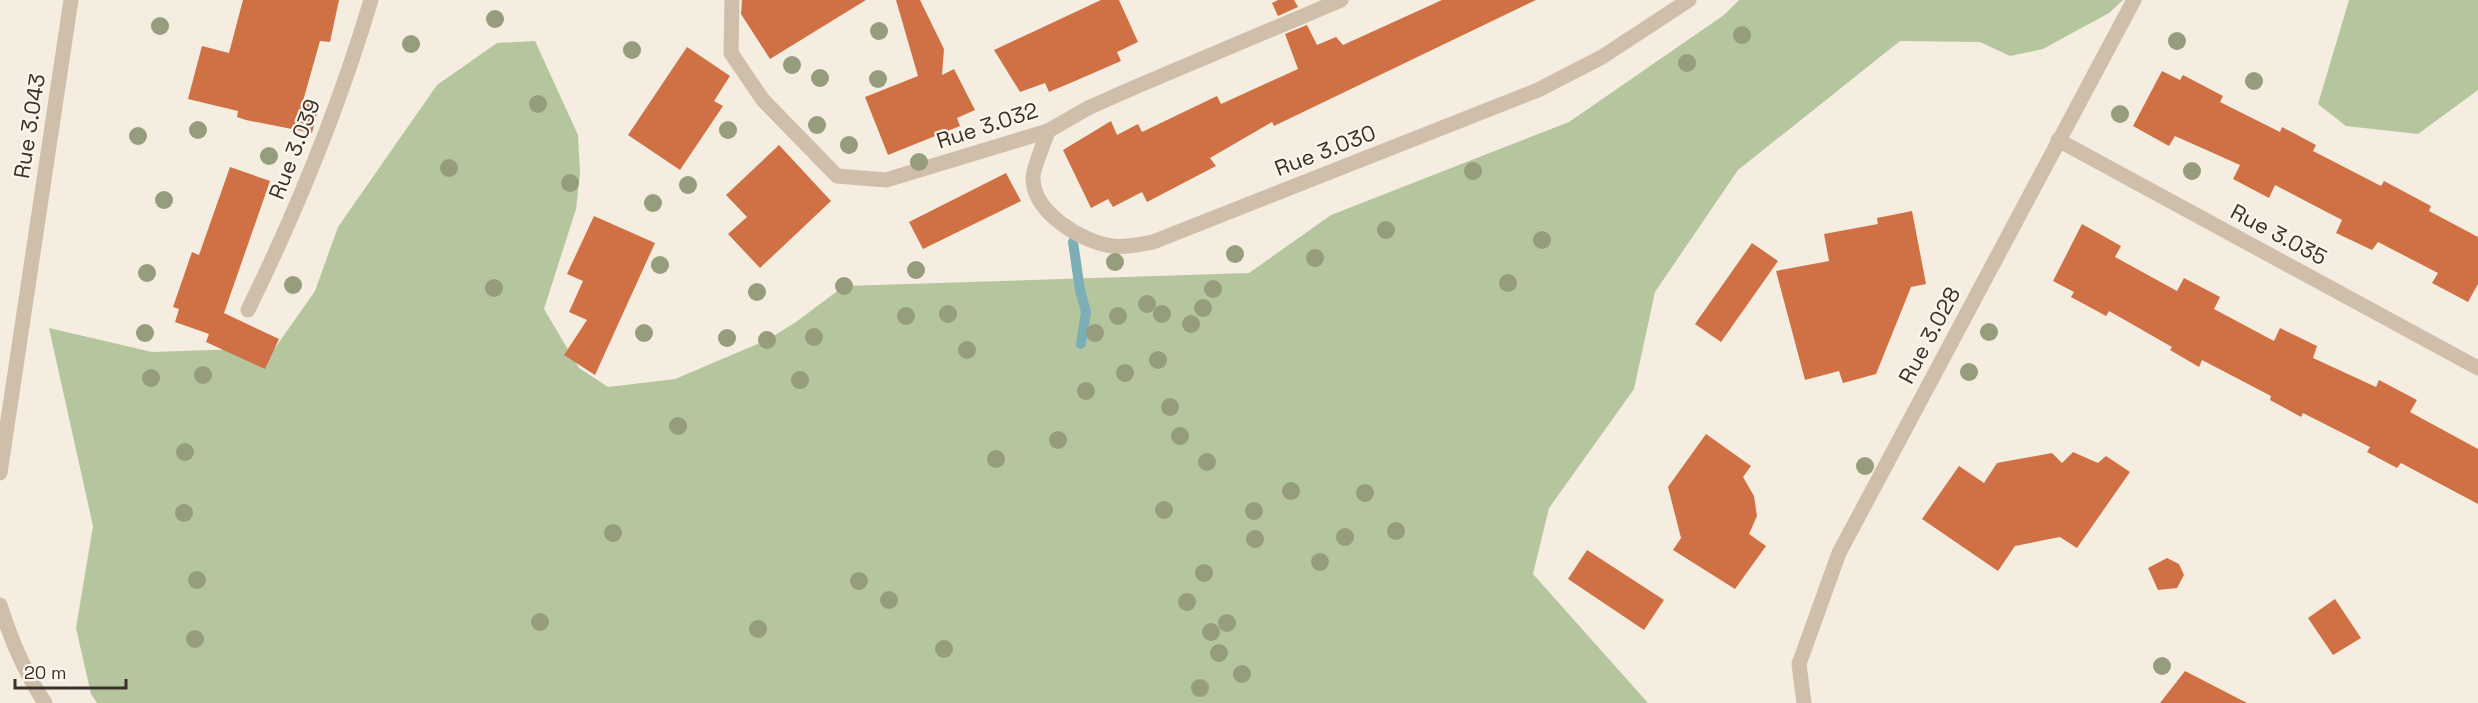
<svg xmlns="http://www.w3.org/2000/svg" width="2478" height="703" viewBox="0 0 2478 703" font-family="'Space Grotesk',sans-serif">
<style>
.green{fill:#b5c69e}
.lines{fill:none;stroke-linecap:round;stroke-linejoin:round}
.stream{stroke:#7caeb5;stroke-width:10}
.building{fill:#cf7144}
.minor{stroke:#cfbeaa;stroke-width:15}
.tree{fill:#959d7c}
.labels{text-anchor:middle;stroke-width:4.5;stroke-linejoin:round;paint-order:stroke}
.street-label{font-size:22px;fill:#3c312a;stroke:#fcf6ed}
</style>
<rect width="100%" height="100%" fill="#f5ede0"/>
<!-- green -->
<g class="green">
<polygon points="1739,0 2123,0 2109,13 2043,49 2010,56 1980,42 1900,41 1738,170 1655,292 1634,389 1549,508 1533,574 1648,703 97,703 91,694 76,628 93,526 49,328 152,352 275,348 315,291 338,227 437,85 497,43 535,41 578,135 580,173 576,209 544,309 579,368 608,387 675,379 767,340 796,322 844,286 1249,273 1331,215 1569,122 1724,15"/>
<polygon points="2349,0 2478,0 2478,90 2418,134 2346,126 2318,104"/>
</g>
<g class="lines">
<!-- stream -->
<polyline class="stream" points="1073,242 1080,290 1086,312 1081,344"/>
</g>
<!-- building -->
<g class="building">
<polygon points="243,0 339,0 330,42 320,41 303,101 319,105 312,133 246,120 237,117 238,111 188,99 202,46 229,53"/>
<polygon points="742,0 866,0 770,59 741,14"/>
<polygon points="896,0 920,0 944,49 942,75 954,69 975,110 957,118 960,126 888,155 865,97 918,76"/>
<polygon points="1101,0 1119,0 1138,42 1117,52 1121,61 1075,81 1049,92 1045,83 1020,92 994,50"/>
<polygon points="1278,0 1294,0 1298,7 1278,16 1272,3"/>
<polygon points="1442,0 1536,0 1274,126 1272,122 1210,158 1216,166 1147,202 1142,192 1113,207 1108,199 1091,208 1063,150 1111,121 1117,135 1138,124 1142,132 1217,96 1221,104 1298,69 1285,34 1307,25 1317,45 1336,37 1343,45"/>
<polygon points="687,47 730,76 714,101 723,106 680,170 628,135"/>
<polygon points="2162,71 2180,80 2183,75 2223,96 2220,102 2280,132 2282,127 2316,145 2313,151 2381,186 2384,181 2431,206 2429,211 2478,237 2478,284 2468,302 2432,283 2438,273 2378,242 2372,250 2336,233 2342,220 2275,185 2269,198 2233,179 2240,165 2175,136 2169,146 2133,126"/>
<polygon points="779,145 831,201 760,268 728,234 747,217 726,195"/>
<polygon points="230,167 270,181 224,313 279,339 265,369 206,342 209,334 175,322 179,309 173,307 192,252 199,255"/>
<polygon points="1006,173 1021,201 923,249 909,222"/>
<polygon points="1912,211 1926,284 1911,287 1876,374 1843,383 1839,371 1805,380 1776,271 1829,261 1824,234 1878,224 1877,218"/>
<polygon points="594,216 655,243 595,375 564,355 587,320 569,312 583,281 567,274"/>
<polygon points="2082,224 2121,246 2115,257 2177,291 2184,278 2220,297 2214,309 2274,341 2280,328 2317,346 2313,358 2376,387 2379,380 2417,400 2410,412 2478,449 2478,504 2401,463 2397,468 2367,452 2370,447 2303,413 2301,417 2270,400 2271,396 2202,360 2199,367 2170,350 2172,347 2109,311 2106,316 2071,297 2074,292 2053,281"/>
<polygon points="1752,243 1778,261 1721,342 1695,324"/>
<polygon points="1706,434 1751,466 1743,477 1754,496 1757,516 1749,534 1766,546 1735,589 1673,550 1681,538 1668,487"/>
<polygon points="2073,452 2098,463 2106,456 2130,472 2077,548 2060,537 2015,546 1998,571 1922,519 1959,466 1984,483 1997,463 2052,453 2062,463"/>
<polygon points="1587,550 1664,600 1644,630 1568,579"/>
<polygon points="2167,558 2179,564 2184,575 2177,588 2158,590 2148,568"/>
<polygon points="2335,599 2361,638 2333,655 2308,618"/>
<polygon points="2185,671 2247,703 2160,703"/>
</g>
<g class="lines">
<!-- minor -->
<g class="minor">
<polyline points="732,0 731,53 763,100 837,176 886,180 1048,131 1088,108 1133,88 1341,0"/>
<path d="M1048,131C1045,141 1032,170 1033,179C1034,213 1082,242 1112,246C1125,248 1141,244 1153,242L1538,90L1602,57L1689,0"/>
<polyline points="2058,140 2478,368"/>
<path d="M248,310C297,210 339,107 371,0"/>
<polyline points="0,473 71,0"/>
<path d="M0,605C11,640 25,673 45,703"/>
<polyline points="1804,703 1799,664 1839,553 2134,0"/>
</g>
</g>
<!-- trees -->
<g class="tree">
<circle cx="495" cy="19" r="9"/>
<circle cx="160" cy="26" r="9"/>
<circle cx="879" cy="31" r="9"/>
<circle cx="1742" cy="35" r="9"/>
<circle cx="2177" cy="41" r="9"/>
<circle cx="411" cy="44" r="9"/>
<circle cx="632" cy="50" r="9"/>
<circle cx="1687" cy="63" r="9"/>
<circle cx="792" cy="65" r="9"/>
<circle cx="820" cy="78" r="9"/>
<circle cx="878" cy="79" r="9"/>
<circle cx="2254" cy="81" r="9"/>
<circle cx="538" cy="104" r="9"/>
<circle cx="2120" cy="114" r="9"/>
<circle cx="817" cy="125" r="9"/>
<circle cx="198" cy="130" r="9"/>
<circle cx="728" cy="130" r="9"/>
<circle cx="138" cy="136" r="9"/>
<circle cx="849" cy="145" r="9"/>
<circle cx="269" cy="156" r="9"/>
<circle cx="919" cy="162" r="9"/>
<circle cx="449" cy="168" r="9"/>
<circle cx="1473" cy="171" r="9"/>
<circle cx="2192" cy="171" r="9"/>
<circle cx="570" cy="183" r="9"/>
<circle cx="688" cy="185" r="9"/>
<circle cx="164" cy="200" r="9"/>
<circle cx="653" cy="203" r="9"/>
<circle cx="1386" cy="230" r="9"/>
<circle cx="1542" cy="240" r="9"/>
<circle cx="1235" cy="254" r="9"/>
<circle cx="1315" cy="258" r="9"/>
<circle cx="1115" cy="262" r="9"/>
<circle cx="660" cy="265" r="9"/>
<circle cx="916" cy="270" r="9"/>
<circle cx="147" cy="273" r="9"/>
<circle cx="1508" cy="283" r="9"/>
<circle cx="293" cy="285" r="9"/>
<circle cx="844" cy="286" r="9"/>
<circle cx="494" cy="288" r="9"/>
<circle cx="1213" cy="289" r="9"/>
<circle cx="757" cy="292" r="9"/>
<circle cx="1147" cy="304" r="9"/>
<circle cx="1203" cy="308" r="9"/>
<circle cx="948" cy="314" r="9"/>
<circle cx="1162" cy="314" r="9"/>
<circle cx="906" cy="316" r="9"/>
<circle cx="1118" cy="316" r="9"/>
<circle cx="1191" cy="324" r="9"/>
<circle cx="1989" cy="332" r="9"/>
<circle cx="145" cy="333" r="9"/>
<circle cx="644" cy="333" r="9"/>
<circle cx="1095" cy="333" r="9"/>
<circle cx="814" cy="337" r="9"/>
<circle cx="727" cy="338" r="9"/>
<circle cx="767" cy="340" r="9"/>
<circle cx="967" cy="350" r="9"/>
<circle cx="1158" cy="360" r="9"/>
<circle cx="1969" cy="372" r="9"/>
<circle cx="1125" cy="373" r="9"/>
<circle cx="203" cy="375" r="9"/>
<circle cx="151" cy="378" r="9"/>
<circle cx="800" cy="380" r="9"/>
<circle cx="1086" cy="391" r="9"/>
<circle cx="1170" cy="407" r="9"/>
<circle cx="678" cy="426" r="9"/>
<circle cx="1180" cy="436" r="9"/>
<circle cx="1058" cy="440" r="9"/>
<circle cx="185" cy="452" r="9"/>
<circle cx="996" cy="459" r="9"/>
<circle cx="1207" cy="462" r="9"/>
<circle cx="1865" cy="466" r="9"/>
<circle cx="1291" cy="491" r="9"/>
<circle cx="1365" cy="493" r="9"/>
<circle cx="1164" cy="510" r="9"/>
<circle cx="1254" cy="511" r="9"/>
<circle cx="184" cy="513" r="9"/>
<circle cx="1396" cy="531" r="9"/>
<circle cx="613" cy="533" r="9"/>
<circle cx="1345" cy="537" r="9"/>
<circle cx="1255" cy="539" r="9"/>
<circle cx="1320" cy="562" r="9"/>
<circle cx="1204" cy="573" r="9"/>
<circle cx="197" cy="580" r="9"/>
<circle cx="859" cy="581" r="9"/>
<circle cx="889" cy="600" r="9"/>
<circle cx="1187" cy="602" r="9"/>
<circle cx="540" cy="622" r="9"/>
<circle cx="1227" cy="623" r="9"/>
<circle cx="758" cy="629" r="9"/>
<circle cx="1211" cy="632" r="9"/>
<circle cx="195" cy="639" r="9"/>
<circle cx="944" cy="649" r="9"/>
<circle cx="1219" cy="653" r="9"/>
<circle cx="2162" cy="666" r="9"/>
<circle cx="1242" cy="674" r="9"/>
<circle cx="1200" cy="688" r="9"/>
</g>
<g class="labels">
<!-- street labels -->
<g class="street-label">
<text transform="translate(987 125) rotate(-18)" y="8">Rue 3.032</text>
<text transform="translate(29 126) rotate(-81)" y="8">Rue 3.043</text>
<text transform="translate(294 149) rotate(-69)" y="8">Rue 3.039</text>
<text transform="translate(1325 150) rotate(-21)" y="8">Rue 3.030</text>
<text transform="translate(2279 234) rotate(28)" y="8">Rue 3.035</text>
<text transform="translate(1929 335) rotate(-62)" y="8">Rue 3.028</text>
</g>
</g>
<!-- scale -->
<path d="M15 679v9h111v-9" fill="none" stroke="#3c312a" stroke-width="3"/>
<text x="24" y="679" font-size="18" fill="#3c312a" stroke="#fcf6ed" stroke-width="4.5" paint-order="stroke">20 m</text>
</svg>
